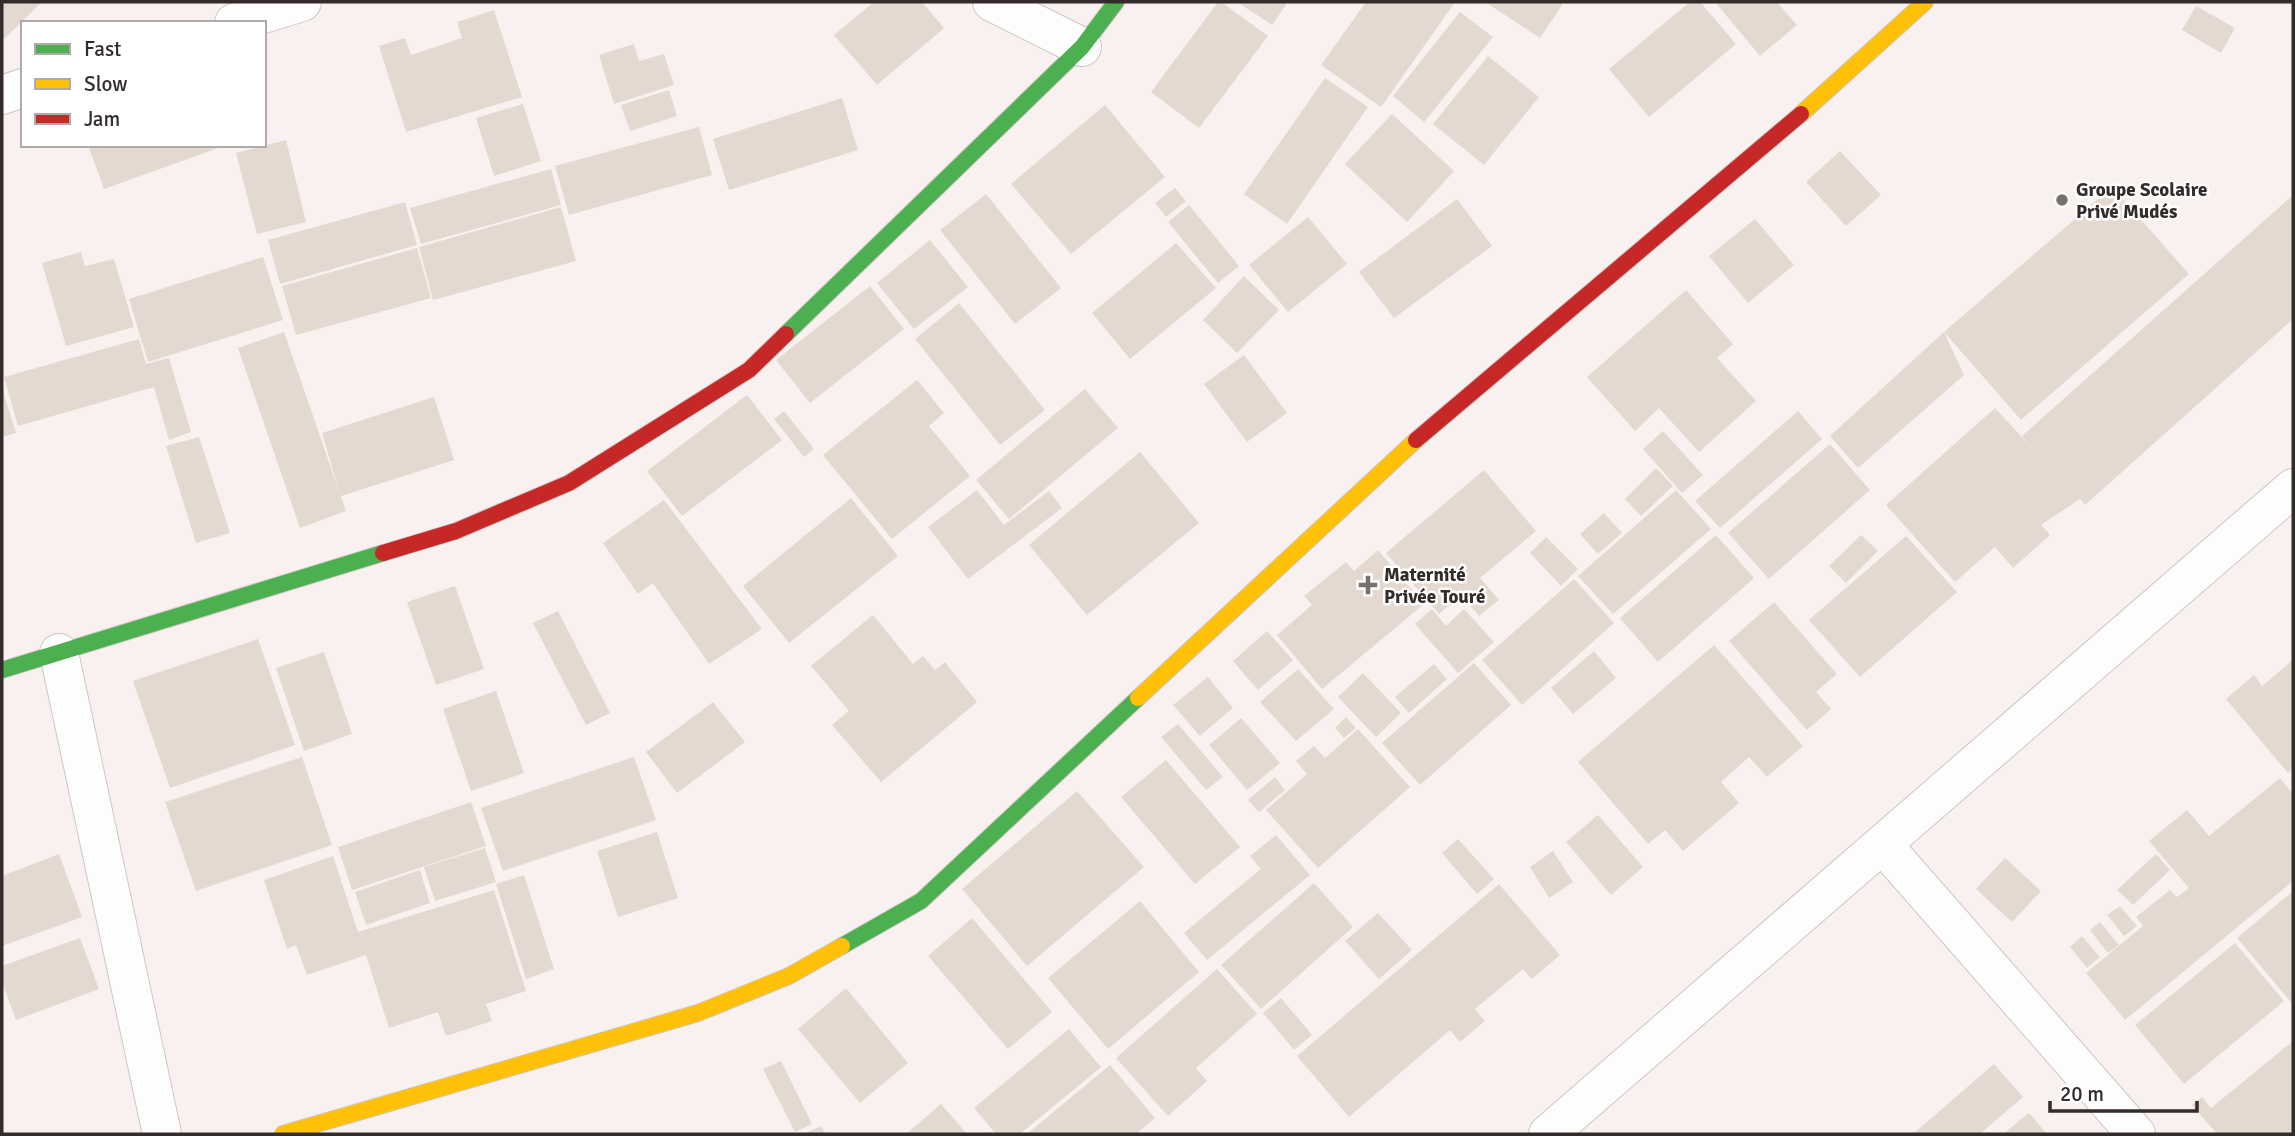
<svg xmlns="http://www.w3.org/2000/svg" width="2295" height="1136" viewBox="0 0 2295 1136" font-family="Signika,sans-serif">
<style>
.building{fill:#e4d9d1}
.lines{fill:none;stroke-linecap:round;stroke-linejoin:round}
.street-casing{stroke:#cec7c5;stroke-width:40}
.fast-casing{stroke:#cec7c5;stroke-width:18}
.slow-casing{stroke:#cec7c5;stroke-width:18}
.jam-casing{stroke:#cec7c5;stroke-width:18}
.street{stroke:#fefdfd;stroke-width:38}
.fast{stroke:#4caf50;stroke-width:16}
.slow{stroke:#ffc107;stroke-width:16}
.jam{stroke:#c62828;stroke-width:16}
.poi-dot{fill:#79716f;stroke:#fff;stroke-width:2.5}
.labels{text-anchor:middle;stroke-width:5;stroke-linejoin:round;paint-order:stroke}
.poi-label{font-size:19px;font-weight:bold;fill:#342c2a;stroke:#fff;text-anchor:start}
</style>
<rect width="100%" height="100%" fill="#f8f1ef"/>
<!-- building -->
<g class="building">
<polygon points="2,2 42,2 2,41"/>
<polygon points="874,2 922,2 944,28 877,85 834,35"/>
<polygon points="1218,2 1221,2 1268,36 1199,128 1151,92"/>
<polygon points="1237,2 1288,2 1272,25"/>
<polygon points="1366,2 1455,2 1381,107 1321,65"/>
<polygon points="1485,2 1564,2 1540,38"/>
<polygon points="1690,2 1700,2 1736,44 1649,117 1609,69"/>
<polygon points="1715,2 1777,2 1797,25 1760,56"/>
<polygon points="2196,6 2235,28 2221,53 2182,30"/>
<polygon points="494,10 522,97 406,132 379,46 405,38 411,55 462,38 457,22"/>
<polygon points="1460,12 1493,37 1424,122 1393,96"/>
<polygon points="634,44 639,61 664,54 674,85 614,104 599,55"/>
<polygon points="1488,56 1539,97 1484,165 1433,124"/>
<polygon points="1325,78 1368,107 1287,224 1244,194"/>
<polygon points="669,90 677,116 630,131 621,105"/>
<polygon points="842,98 858,150 729,190 713,139"/>
<polygon points="523,104 541,161 494,176 476,118"/>
<polygon points="1105,105 1165,177 1071,254 1011,184"/>
<polygon points="1392,114 1454,171 1407,222 1345,164"/>
<polygon points="699,127 712,175 569,215 555,166"/>
<polygon points="286,140 306,222 257,234 236,153"/>
<polygon points="88,145 224,145 224,146 104,189"/>
<polygon points="1840,151 1881,195 1846,226 1806,182"/>
<polygon points="551,169 561,205 421,244 410,208"/>
<polygon points="2112,187 2189,274 2021,420 1944,332"/>
<polygon points="1175,188 1186,201 1166,217 1155,203"/>
<polygon points="986,194 1061,288 1015,324 940,230"/>
<polygon points="2293,195 2293,319 2085,505 2080,499 2041,525 2050,535 2013,568 1995,547 1955,582 1886,505 1995,408 2032,448 2022,436"/>
<polygon points="1457,199 1492,246 1394,318 1359,272"/>
<polygon points="405,202 417,245 280,284 268,240"/>
<polygon points="1189,205 1239,266 1218,283 1168,222"/>
<polygon points="561,207 576,261 433,300 419,247"/>
<polygon points="1308,217 1347,264 1288,312 1249,265"/>
<polygon points="1755,219 1794,265 1748,303 1709,256"/>
<polygon points="930,240 968,287 914,329 877,283"/>
<polygon points="1176,243 1216,288 1130,359 1092,313"/>
<polygon points="417,248 431,298 296,335 282,286"/>
<polygon points="81,252 85,266 114,259 134,327 66,346 42,263"/>
<polygon points="263,257 283,320 148,362 129,299"/>
<polygon points="1244,276 1279,310 1237,353 1203,320"/>
<polygon points="870,286 904,329 810,403 776,360"/>
<polygon points="1686,290 1733,344 1717,358 1756,401 1699,452 1659,408 1635,431 1587,377"/>
<polygon points="959,303 1045,410 1000,445 915,339"/>
<polygon points="284,332 339,491 322,433 434,397 454,460 341,496 346,511 300,528 238,348"/>
<polygon points="1944,332 1964,375 1858,468 1830,436"/>
<polygon points="139,339 146,364 169,358 191,432 169,440 154,387 18,426 4,377"/>
<polygon points="1244,355 1287,413 1247,442 1204,384"/>
<polygon points="917,380 944,413 929,426 970,476 892,539 823,455"/>
<polygon points="2,388 16,433 2,437"/>
<polygon points="1085,389 1118,428 1009,519 976,480"/>
<polygon points="747,395 782,440 682,516 647,471"/>
<polygon points="784,411 814,449 804,457 774,419"/>
<polygon points="1798,411 1822,439 1720,528 1695,501"/>
<polygon points="1663,431 1703,475 1682,493 1643,449"/>
<polygon points="199,437 230,533 196,543 166,446"/>
<polygon points="1830,444 1870,490 1769,579 1728,533"/>
<polygon points="1140,452 1199,523 1087,615 1029,545"/>
<polygon points="1656,468 1673,486 1641,516 1625,499"/>
<polygon points="1484,470 1536,531 1480,578 1499,600 1479,616 1461,595 1439,614 1386,553"/>
<polygon points="977,490 1004,525 1049,491 1062,508 968,579 928,527"/>
<polygon points="1676,490 1711,529 1613,614 1578,576"/>
<polygon points="851,498 898,556 789,643 743,586"/>
<polygon points="664,500 762,629 709,664 653,583 638,594 603,543"/>
<polygon points="1604,513 1622,533 1598,554 1580,534"/>
<polygon points="1716,535 1754,578 1658,662 1620,618"/>
<polygon points="1861,535 1878,551 1846,583 1829,566"/>
<polygon points="1906,536 1957,592 1860,677 1809,620"/>
<polygon points="1546,537 1578,569 1561,586 1530,553"/>
<polygon points="1378,550 1424,604 1322,689 1277,635 1312,605 1304,596 1346,562 1354,571"/>
<polygon points="1574,579 1614,623 1522,705 1482,660"/>
<polygon points="455,586 484,669 436,685 407,602"/>
<polygon points="1774,602 1837,674 1816,692 1831,709 1807,730 1729,641"/>
<polygon points="1432,609 1446,626 1464,609 1494,642 1458,673 1415,624"/>
<polygon points="558,611 610,713 586,725 533,623"/>
<polygon points="873,615 913,664 923,656 935,670 945,662 977,702 881,782 832,725 849,711 811,666"/>
<polygon points="1267,631 1293,660 1258,690 1233,661"/>
<polygon points="258,639 295,745 170,788 133,681"/>
<polygon points="1714,645 1803,746 1767,777 1749,757 1721,782 1739,803 1683,851 1665,830 1648,844 1578,762"/>
<polygon points="1594,651 1616,678 1573,714 1551,688"/>
<polygon points="324,652 352,734 304,751 276,668"/>
<polygon points="2293,660 2293,769 2288,773 2226,699 2254,675 2262,686"/>
<polygon points="1474,663 1511,705 1420,785 1382,743"/>
<polygon points="1434,664 1447,679 1409,713 1395,697"/>
<polygon points="1298,669 1334,709 1296,741 1260,702"/>
<polygon points="1363,673 1401,713 1376,737 1338,697"/>
<polygon points="1208,677 1233,708 1200,736 1173,705"/>
<polygon points="496,691 524,773 471,791 443,709"/>
<polygon points="713,702 745,742 677,793 646,752"/>
<polygon points="1346,717 1356,728 1344,738 1335,728"/>
<polygon points="1241,718 1280,763 1247,790 1209,745"/>
<polygon points="1178,724 1223,777 1206,790 1161,737"/>
<polygon points="1358,729 1410,787 1318,868 1266,810 1307,774 1296,761 1314,746 1325,758"/>
<polygon points="302,757 332,845 196,891 165,802"/>
<polygon points="634,757 656,820 503,871 481,808"/>
<polygon points="1166,760 1240,847 1195,884 1121,797"/>
<polygon points="1275,777 1285,790 1259,812 1248,800"/>
<polygon points="2280,778 2293,794 2293,881 2125,1020 2086,973 2143,926 2136,917 2170,890 2177,897 2189,888 2149,841 2187,810 2209,836"/>
<polygon points="1077,791 1144,867 1027,966 962,889"/>
<polygon points="471,802 486,846 352,890 338,847"/>
<polygon points="1598,815 1643,867 1611,895 1566,842"/>
<polygon points="657,832 678,898 618,917 597,851"/>
<polygon points="1276,835 1310,875 1207,960 1184,933 1261,869 1250,856"/>
<polygon points="1458,839 1494,879 1477,894 1442,853"/>
<polygon points="485,848 496,882 435,901 424,867"/>
<polygon points="1553,851 1573,882 1549,898 1530,867"/>
<polygon points="59,854 82,917 2,946 2,876"/>
<polygon points="2156,854 2170,870 2133,905 2117,890"/>
<polygon points="333,856 358,932 494,890 526,991 486,1004 492,1021 446,1036 438,1012 389,1028 366,955 307,975 296,945 287,949 264,880"/>
<polygon points="2005,858 2041,891 2012,922 1976,889"/>
<polygon points="420,870 430,903 366,925 355,892"/>
<polygon points="524,875 554,969 526,979 496,884"/>
<polygon points="1314,883 1353,927 1261,1009 1221,965"/>
<polygon points="1499,884 1560,955 1532,979 1523,969 1475,1009 1485,1021 1460,1042 1450,1030 1349,1117 1297,1056"/>
<polygon points="2293,891 2293,1000 2291,1002 2237,938"/>
<polygon points="1140,901 1199,972 1108,1049 1048,978"/>
<polygon points="2120,906 2137,926 2124,936 2107,915"/>
<polygon points="1378,913 1412,950 1379,979 1345,941"/>
<polygon points="972,918 1052,1012 1008,1049 928,956"/>
<polygon points="2100,922 2119,945 2108,953 2090,930"/>
<polygon points="2082,936 2100,957 2087,968 2070,947"/>
<polygon points="80,938 99,989 16,1020 2,982 2,966"/>
<polygon points="2235,943 2284,1001 2184,1084 2135,1025"/>
<polygon points="1217,969 1257,1014 1196,1068 1207,1081 1168,1116 1116,1058"/>
<polygon points="846,988 908,1063 860,1103 798,1029"/>
<polygon points="1281,998 1312,1035 1294,1050 1263,1013"/>
<polygon points="1069,1029 1101,1067 1020,1134 996,1134 974,1108"/>
<polygon points="2293,1041 2293,1134 2217,1134 2192,1105 2202,1097 2211,1108"/>
<polygon points="781,1061 812,1124 795,1132 763,1069"/>
<polygon points="1994,1064 2023,1097 1980,1134 1913,1134"/>
<polygon points="1110,1065 1155,1118 1136,1134 1027,1134"/>
<polygon points="941,1104 967,1134 906,1134"/>
<polygon points="2029,1113 2047,1134 2003,1134"/>
<polygon points="821,1126 825,1134 804,1134"/>
</g>
<g class="lines">
<defs>
<g id="street">
<polyline points="992,2 1082,47"/>
<polyline points="234,23 302,2"/>
<polyline points="2,95 23,88"/>
<polyline points="59,653 162,1134"/>
<polyline points="1884,846 2136,1134"/>
<polyline points="1548,1134 2293,488"/>
</g>
<g id="fast">
<polyline points="786,334 1082,47 1116,2"/>
<polyline points="2,670 383,553"/>
<polyline points="842,946 921,901 1138,698"/>
</g>
<g id="slow">
<polyline points="1801,114 1925,2"/>
<polyline points="1138,698 1416,440"/>
<polyline points="283,1134 698,1013 789,976 842,946"/>
</g>
<g id="jam">
<polyline points="1416,440 1801,114"/>
<polyline points="383,553 456,531 569,483 749,370 786,334"/>
</g>
</defs>
<!-- street casing -->
<use href="#street" class="street-casing"/>
<!-- fast casing -->
<use href="#fast" class="fast-casing"/>
<!-- slow casing -->
<use href="#slow" class="slow-casing"/>
<!-- jam casing -->
<use href="#jam" class="jam-casing"/>
<!-- street -->
<use href="#street" class="street"/>
<!-- fast -->
<use href="#fast" class="fast"/>
<!-- slow -->
<use href="#slow" class="slow"/>
<!-- jam -->
<use href="#jam" class="jam"/>
</g>
<!-- markers -->
<g class="poi-dot">
<circle cx="2062" cy="200" r="7"/>
<path d="M1364.5 574.5h7v7h7v7h-7v7h-7v-7h-7v-7h7z"/>
</g>
<g class="labels">
<!-- poi labels -->
<g class="poi-label">
<text x="2076" y="196">Groupe Scolaire<tspan x="2076" dy="22">Privé Mudés</tspan></text>
<text x="1384" y="581">Maternité<tspan x="1384" dy="22">Privée Touré</tspan></text>
</g>
</g>
<!-- border -->
<rect width="2295" height="1136" fill="none" stroke="#342c2a" stroke-width="7"/>
<!-- legend -->
<rect x="21" y="21" width="245" height="126" fill="#ffffff" stroke="#aeabaa" stroke-width="2"/>
<rect x="35" y="44" width="35" height="10" fill="#4caf50" stroke="#aeabaa" stroke-width="2"/>
<text x="84" y="56" font-size="21" fill="#342c2a">Fast</text>
<rect x="35" y="79" width="35" height="10" fill="#ffc107" stroke="#aeabaa" stroke-width="2"/>
<text x="84" y="91" font-size="21" fill="#342c2a">Slow</text>
<rect x="35" y="114" width="35" height="10" fill="#c62828" stroke="#aeabaa" stroke-width="2"/>
<text x="84" y="126" font-size="21" fill="#342c2a">Jam</text>
<!-- scale -->
<path d="M2050 1101v10h147v-10" fill="none" stroke="#342c2a" stroke-width="3.5"/>
<text x="2060" y="1101" font-size="21" fill="#342c2a" stroke="#ffffff" stroke-width="5" paint-order="stroke">20 m</text>
</svg>
